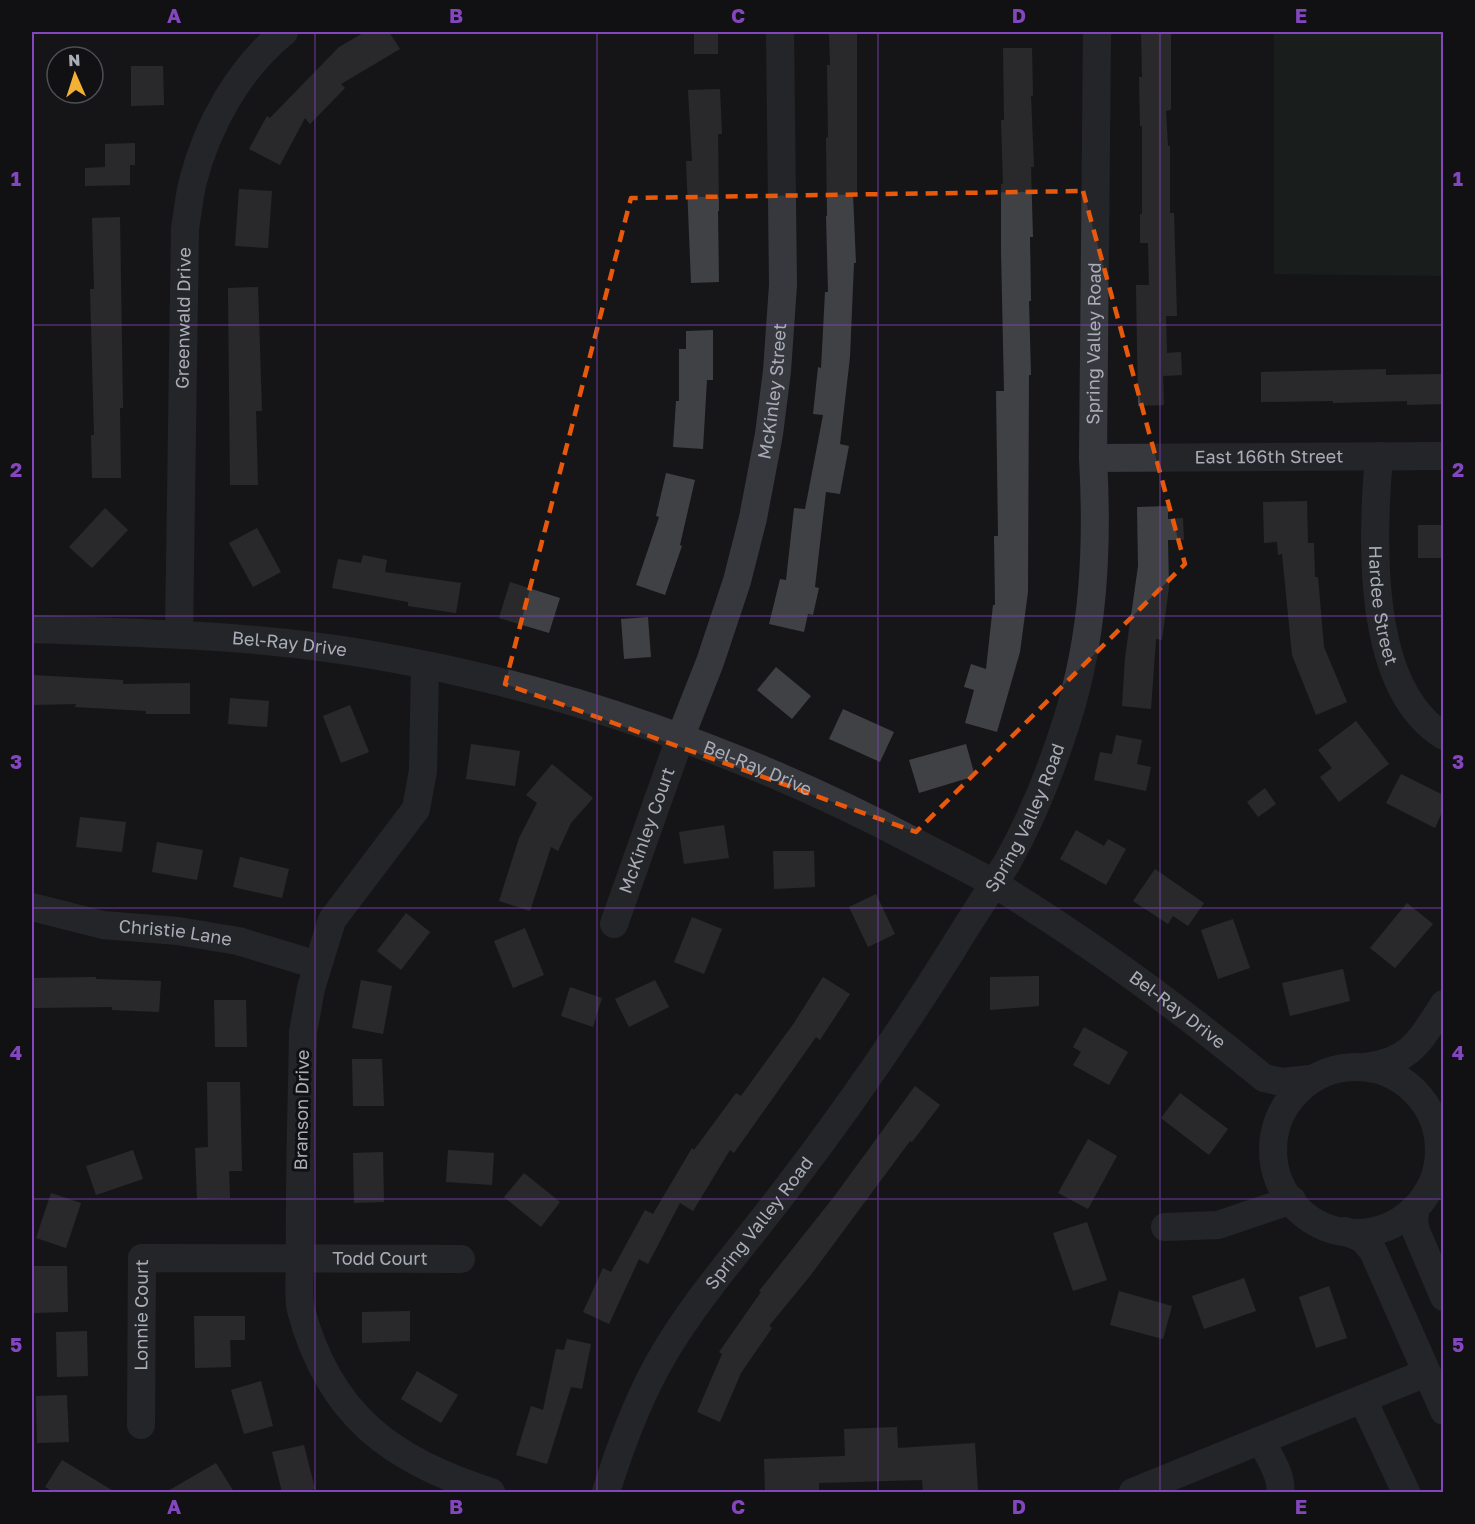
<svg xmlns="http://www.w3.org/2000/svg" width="1475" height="1524" viewBox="0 0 1475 1524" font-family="'Golos Text',sans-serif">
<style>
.green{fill:#1e261f}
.building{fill:#404145}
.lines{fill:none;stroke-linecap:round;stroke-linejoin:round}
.minor{stroke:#37383d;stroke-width:28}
.marked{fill:none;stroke:#e8590c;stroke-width:4.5;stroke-dasharray:12 8;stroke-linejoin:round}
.grid{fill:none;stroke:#8446be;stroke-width:1.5;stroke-opacity:0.55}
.labels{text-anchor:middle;stroke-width:6;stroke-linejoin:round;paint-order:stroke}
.street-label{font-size:18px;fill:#a8adb8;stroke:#111113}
.neatline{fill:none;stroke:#8446be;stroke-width:2}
.grid-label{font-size:20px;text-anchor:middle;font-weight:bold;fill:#8446be}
</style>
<rect width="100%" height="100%" fill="#161618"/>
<!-- green -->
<polygon class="green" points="1274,32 1443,32 1443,276 1274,274"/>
<!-- building -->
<g class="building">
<polygon points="365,32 389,32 400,49 341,84 345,88 310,124 305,118 280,165 249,149 267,116 270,118 339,47"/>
<rect x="694" y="32" width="24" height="22"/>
<polygon points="829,32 857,32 857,194 853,194 856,263 854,263 850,357 840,444 849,446 840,494 826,492 815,587 819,588 813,615 808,614 804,632 769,624 780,579 786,580 794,508 805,509 823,415 813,414 818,367 821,368 825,292 828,292 826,216 827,216 826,138 828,137 827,65 830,65"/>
<polygon points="1141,32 1171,32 1171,110 1166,111 1168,146 1170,146 1170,213 1174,213 1177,316 1166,316 1167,353 1181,352 1182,375 1163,376 1164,405 1138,406 1136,285 1149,285 1148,243 1140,243 1140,214 1142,214 1142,126 1140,126 1139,77 1142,77"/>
<polygon points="1003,48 1032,48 1033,96 1031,96 1034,167 1031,167 1033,237 1030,237 1031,301 1029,301 1031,375 1029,375 1028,592 1020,652 997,732 965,723 974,690 964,687 971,664 986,669 993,605 995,605 994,536 998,536 996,391 1004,391 1001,251 1001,184 1003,184 1001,120 1004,120"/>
<polygon points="131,66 163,66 164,105 131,106"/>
<polygon points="720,89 722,134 718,134 719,211 718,211 719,282 691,283 686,161 692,161 688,90"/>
<polygon points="135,143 135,165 130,165 130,185 85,186 85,168 105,167 105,144"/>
<polygon points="239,189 272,191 268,248 235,246"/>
<polygon points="120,217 123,408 120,408 121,478 92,478 91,435 94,435 90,289 94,289 92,218"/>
<polygon points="258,287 262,411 256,411 258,485 230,485 228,288"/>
<polygon points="713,330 713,380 707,380 703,449 673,447 676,401 679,401 679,349 686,349 686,331"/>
<polygon points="1386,369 1386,375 1443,374 1443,404 1407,405 1407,401 1333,403 1333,401 1261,402 1261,372"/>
<polygon points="666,473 695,480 680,545 682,546 665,595 636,585 659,517 656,516"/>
<polygon points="1307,501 1308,543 1314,543 1315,577 1318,577 1324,647 1347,702 1316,715 1292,655 1282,554 1278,555 1277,542 1264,543 1263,502"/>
<polygon points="1168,506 1168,519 1183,518 1184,540 1168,540 1169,587 1162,640 1156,639 1151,709 1122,706 1125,658 1138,566 1137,507"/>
<polygon points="105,508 128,530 92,568 69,547"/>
<rect x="1418" y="525" width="25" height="33"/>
<polygon points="257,528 281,572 253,587 229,543"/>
<polygon points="363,555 387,560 385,572 461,583 456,613 408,606 408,602 332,588 338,559 361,563"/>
<polygon points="510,582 560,598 549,633 499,618"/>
<polygon points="648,617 651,657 624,659 621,619"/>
<polygon points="776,667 811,696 792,719 757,690"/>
<polygon points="32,675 123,680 123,684 190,683 190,714 146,714 146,711 75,707 76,704 32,705"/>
<polygon points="230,698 269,701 267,727 228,724"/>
<polygon points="350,705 369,752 341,763 323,716"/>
<polygon points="843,709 894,732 880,762 829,739"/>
<polygon points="1356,721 1389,764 1339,802 1320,777 1332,768 1318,750"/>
<polygon points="1116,735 1142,740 1137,764 1151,767 1146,791 1094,780 1100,752 1112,754"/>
<polygon points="471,744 520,751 515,786 466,779"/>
<polygon points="966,744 975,776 919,793 909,760"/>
<polygon points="552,764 593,798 571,823 558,851 551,847 530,911 499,901 519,838 537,803 526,795"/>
<polygon points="1401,774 1443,795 1443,810 1435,828 1386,803"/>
<polygon points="1265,788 1276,804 1258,817 1247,802"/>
<polygon points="80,817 126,822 122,852 76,847"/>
<polygon points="724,825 729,858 684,864 679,832"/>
<polygon points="1076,830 1104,846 1108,839 1126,849 1106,885 1060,859"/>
<polygon points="157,842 203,850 197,880 152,872"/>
<polygon points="773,851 814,851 815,887 774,889"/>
<polygon points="240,857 289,869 282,898 233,887"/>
<polygon points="1155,869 1204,903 1188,926 1173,916 1168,924 1133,901"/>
<polygon points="876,894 895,934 868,947 849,907"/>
<polygon points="1407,903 1433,924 1395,968 1370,948"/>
<polygon points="406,913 430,932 401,970 377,951"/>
<polygon points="692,917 722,929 704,974 674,962"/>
<polygon points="1233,919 1250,968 1218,979 1201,930"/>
<polygon points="525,928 544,975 513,988 494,941"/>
<polygon points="1343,969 1350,1001 1290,1016 1282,983"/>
<polygon points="1039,976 1039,1006 990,1010 990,977"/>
<polygon points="96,977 96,979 161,981 159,1012 112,1010 112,1007 32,1008 32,978"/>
<polygon points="823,977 850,994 820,1040 816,1037 734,1153 730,1150 693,1211 680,1203 648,1264 639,1259 609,1324 583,1312 603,1268 611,1272 645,1210 653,1214 692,1148 694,1150 736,1093 741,1096 794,1023"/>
<polygon points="361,980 392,986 383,1034 352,1028"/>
<polygon points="655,980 669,1007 629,1027 615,999"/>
<polygon points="570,987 602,998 593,1027 561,1016"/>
<polygon points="214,1000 246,1000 247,1047 215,1047"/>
<polygon points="1084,1027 1128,1052 1109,1085 1073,1065 1081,1052 1073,1047"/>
<polygon points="352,1059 382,1059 384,1106 353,1106"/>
<polygon points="207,1082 240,1082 242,1171 229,1171 230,1198 197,1199 195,1148 208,1147"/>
<polygon points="915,1086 940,1105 912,1142 910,1141 810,1276 769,1326 772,1328 741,1373 720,1422 697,1412 722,1354 719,1352 761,1292 759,1291 833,1198"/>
<polygon points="1180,1093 1228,1129 1209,1155 1161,1118"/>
<polygon points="1088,1139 1117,1156 1088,1209 1058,1193"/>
<polygon points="133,1150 143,1179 96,1195 86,1166"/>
<polygon points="448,1150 494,1153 492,1185 446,1182"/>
<polygon points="383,1152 384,1202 354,1203 353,1153"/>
<polygon points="524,1173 560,1202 541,1227 504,1197"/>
<polygon points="51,1193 81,1203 66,1248 36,1238"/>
<polygon points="1087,1222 1107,1280 1073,1291 1053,1233"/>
<polygon points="33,1266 67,1266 68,1312 34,1313"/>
<polygon points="1244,1278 1256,1311 1204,1329 1192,1296"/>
<polygon points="1329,1286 1347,1338 1316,1348 1299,1297"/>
<polygon points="1119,1291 1172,1306 1163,1339 1110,1325"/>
<polygon points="410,1311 410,1341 362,1343 362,1312"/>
<polygon points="194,1316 245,1316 245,1340 230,1340 231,1367 195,1368"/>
<polygon points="87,1331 88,1376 57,1377 56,1332"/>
<polygon points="567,1339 591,1344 582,1389 571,1387 547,1464 516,1455 531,1406 543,1410 556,1349 564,1350"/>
<polygon points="417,1371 458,1395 441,1423 401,1399"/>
<polygon points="261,1381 273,1426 244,1434 231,1390"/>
<polygon points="67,1395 69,1442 37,1443 36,1396"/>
<polygon points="897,1427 898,1448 975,1443 978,1492 923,1492 922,1480 819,1483 819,1492 765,1492 764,1459 845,1456 844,1429"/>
<polygon points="304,1445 315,1489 302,1492 282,1492 272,1452"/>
<polygon points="62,1460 115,1492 54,1492 45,1487"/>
<polygon points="216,1463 234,1492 166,1492"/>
</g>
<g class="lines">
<!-- minor -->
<g class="minor">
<path id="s1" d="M1379,456C1372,536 1365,688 1444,736"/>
<path id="s2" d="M1093,458L1444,456"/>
<path id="s3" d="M32,629C144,633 256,635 367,654C559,686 748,753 919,844C945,858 972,870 996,885C1091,943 1179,1008 1264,1078L1282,1082L1310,1079"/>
<path id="s4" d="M179,634L185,228C188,212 189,196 193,181C207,126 239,68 284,32"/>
<path d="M425,665L423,771L416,809L332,920L311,988L303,1032C302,1105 299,1178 300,1251C301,1268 297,1294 301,1310C329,1415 392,1461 491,1492"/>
<path id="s5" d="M32,907L103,925L178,931L238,941L317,965"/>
<path id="s6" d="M614,924L680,738L710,662L737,581L753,518L769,434L777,371L783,285L780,32"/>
<circle cx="1356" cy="1150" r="83"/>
<path d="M1366,1067C1412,1061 1420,1040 1444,1004"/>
<polyline points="1415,1212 1414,1222 1416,1231 1444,1297"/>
<polyline points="1165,1227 1218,1225 1292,1200"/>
<polyline points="1345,1231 1363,1239 1373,1251 1444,1411"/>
<polyline points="1363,1400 1406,1492"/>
<path id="s7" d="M141,1425L142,1258L461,1259"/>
<path d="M1261,1441C1268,1455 1283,1476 1280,1492"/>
<path id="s8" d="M606,1492C621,1444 639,1395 665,1352C699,1295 744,1245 784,1192C844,1114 900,1033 952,950C970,920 990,891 1008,861C1033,816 1052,768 1067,720C1094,635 1098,547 1093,458L1097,32"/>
<polyline points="1133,1492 1426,1373"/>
</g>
</g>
<!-- marked area -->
<path d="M0 0H1475V1524H0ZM1083,191L1185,564L916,832L505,684L631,198Z" fill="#161618" fill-opacity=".55" fill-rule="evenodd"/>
<path class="marked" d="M1083,191L1185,564L916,832L505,684L631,198Z"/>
<!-- grid -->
<path class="grid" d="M315,32V1492M597,32V1492M878,32V1492M1160,32V1492M32,325H1444M32,616H1444M32,908H1444M32,1199H1444"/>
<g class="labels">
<!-- street labels -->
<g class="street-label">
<text dy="6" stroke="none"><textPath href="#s4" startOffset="316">Greenwald Drive</textPath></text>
<text dy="6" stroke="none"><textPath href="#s8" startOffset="1284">Spring Valley Road</textPath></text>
<text dy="6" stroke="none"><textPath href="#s6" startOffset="558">McKinley Street</textPath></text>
<text dy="6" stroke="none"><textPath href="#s2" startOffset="176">East 166th Street</textPath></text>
<text dy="6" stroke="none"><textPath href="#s1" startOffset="150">Hardee Street</textPath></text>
<text dy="6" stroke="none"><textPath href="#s3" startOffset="258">Bel-Ray Drive</textPath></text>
<text dy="6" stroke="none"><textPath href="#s3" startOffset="744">Bel-Ray Drive</textPath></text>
<text dy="6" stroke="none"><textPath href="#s8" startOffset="798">Spring Valley Road</textPath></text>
<text dy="6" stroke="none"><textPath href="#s6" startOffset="99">McKinley Court</textPath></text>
<text dy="6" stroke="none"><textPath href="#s5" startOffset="146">Christie Lane</textPath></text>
<text dy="6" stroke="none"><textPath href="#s3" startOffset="1230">Bel-Ray Drive</textPath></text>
<text transform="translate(302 1110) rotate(-89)" y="6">Branson Drive</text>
<text dy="6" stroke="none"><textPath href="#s8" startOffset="312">Spring Valley Road</textPath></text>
<text dy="6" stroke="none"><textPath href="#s7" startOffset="405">Todd Court</textPath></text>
<text dy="6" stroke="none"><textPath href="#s7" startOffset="110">Lonnie Court</textPath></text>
</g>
</g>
<!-- border -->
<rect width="1475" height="1524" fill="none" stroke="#111113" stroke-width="66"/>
<!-- north arrow -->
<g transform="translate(75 75) rotate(357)"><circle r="28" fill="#111113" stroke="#4d4f55" stroke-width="1.5"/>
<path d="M0-4.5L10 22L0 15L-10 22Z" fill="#f2b134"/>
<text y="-9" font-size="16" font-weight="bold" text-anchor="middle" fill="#a8adb8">N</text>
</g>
<rect x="33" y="33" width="1409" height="1458" class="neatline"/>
<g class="grid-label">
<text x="174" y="23">A</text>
<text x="456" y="23">B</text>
<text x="738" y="23">C</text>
<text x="1019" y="23">D</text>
<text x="1301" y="23">E</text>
<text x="16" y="186">1</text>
<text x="1458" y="186">1</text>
<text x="16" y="477">2</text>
<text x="1458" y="477">2</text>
<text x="16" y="769">3</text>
<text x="1458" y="769">3</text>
<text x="16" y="1060">4</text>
<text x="1458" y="1060">4</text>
<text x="16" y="1352">5</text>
<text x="1458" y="1352">5</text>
<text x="174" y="1514">A</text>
<text x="456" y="1514">B</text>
<text x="738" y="1514">C</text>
<text x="1019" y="1514">D</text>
<text x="1301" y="1514">E</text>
</g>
</svg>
